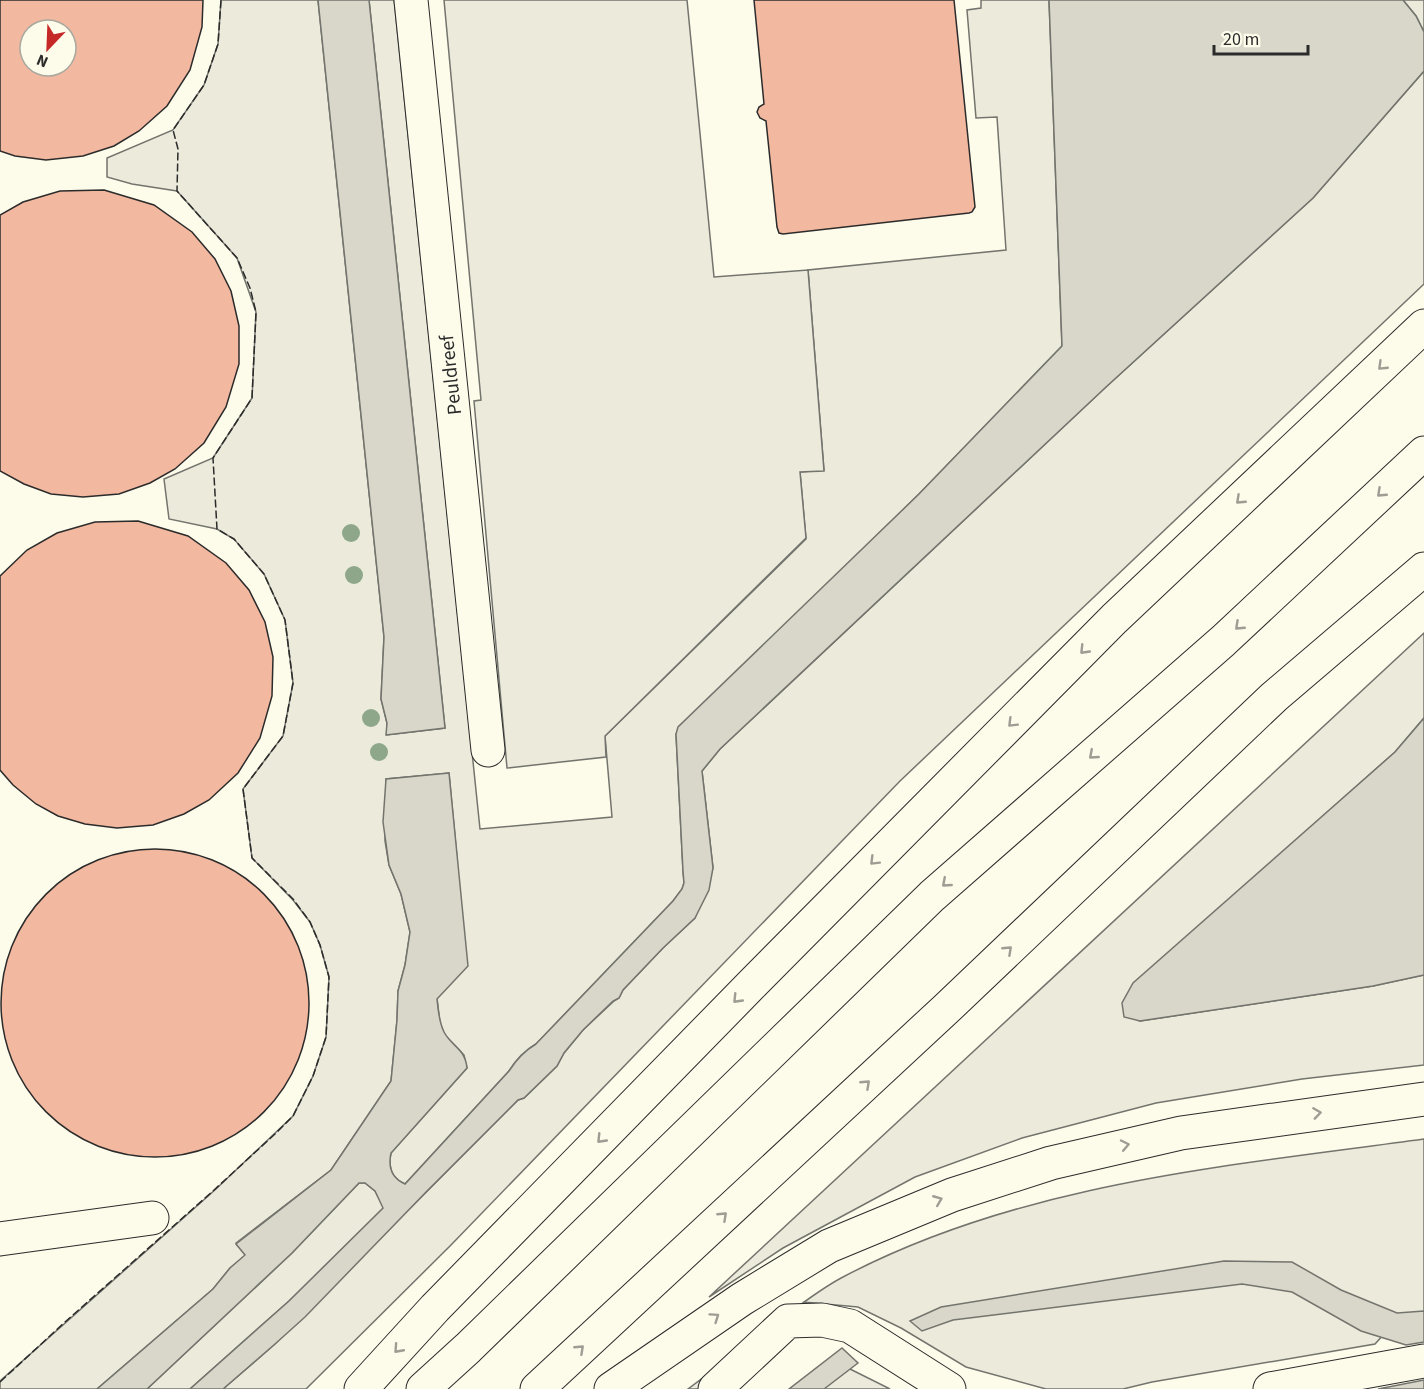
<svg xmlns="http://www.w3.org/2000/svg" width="1424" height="1389" viewBox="0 0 1424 1389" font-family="'Source Sans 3',sans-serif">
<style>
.green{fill:#ecebdb;stroke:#74746e;stroke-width:1.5}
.parking{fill:#eceadb;stroke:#74746e;stroke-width:1.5}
.water{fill:#d8d7c9;stroke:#74746e;stroke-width:1.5}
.building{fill:#f2b8a0;stroke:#2b2b2b;stroke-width:1.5;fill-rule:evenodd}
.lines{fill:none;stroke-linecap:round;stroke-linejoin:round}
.minor-casing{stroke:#2b2b2b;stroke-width:35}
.highway-casing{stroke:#2b2b2b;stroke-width:35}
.minor{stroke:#fdfbea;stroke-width:33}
.highway{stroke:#fdfbea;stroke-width:33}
.fence{stroke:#2b2b2b;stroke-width:1.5;stroke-dasharray:8 3;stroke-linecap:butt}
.tree{fill:#8ea78a}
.oneway{stroke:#9e9d94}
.labels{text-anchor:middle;stroke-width:4.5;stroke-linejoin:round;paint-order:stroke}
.street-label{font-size:20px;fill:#2b2b2b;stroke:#fdfbea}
</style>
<rect width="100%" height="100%" fill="#fdfbea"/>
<!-- green -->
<g class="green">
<path d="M221,0H318L384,637L381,699L387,723V735L445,728L369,0H394L480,829L612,817L605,736L806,539L800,472L824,470L808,270L1006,250L997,117L976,118L967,10L981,8V0H1049L1062,346L919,494L676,734L683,871L684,883L682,889L673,901L536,1044C524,1051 516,1060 509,1071L405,1184C391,1178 388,1167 391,1153L467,1068L464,1055L445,1035L440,1023L437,998L457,858L449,773L386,779L385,841L389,865L401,894L410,932L405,965L398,991L397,1020L391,1081L331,1170L236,1243L246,1255L230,1268L213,1289L97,1389H0V1381L216,1189L293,1116L313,1076L326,1037L329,977L320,945L310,922L293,900L252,858L243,789L283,736L293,683L285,620L264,574L234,539L217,529L169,519L164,479L213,458L252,398L256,312L237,258L177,191L132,184L107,177V158L173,130L204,85L218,44Z"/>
<polygon points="1403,0 1424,0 1424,32 1416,16"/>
<polygon points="1424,71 1424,284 900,781 451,1245 306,1389 223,1389 275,1344 518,1100 524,1098 557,1066 564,1053 583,1030 614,1001 619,998 623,990 663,948 695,918 713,868 702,771 720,749 1106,387 1313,198"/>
<polygon points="1424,633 1424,718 1395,752 1187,937 1140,1021 1373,986 1424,975 1424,1065 1302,1079 1156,1103 1022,1138 915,1177 783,1248 709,1297"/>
<path d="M1424,1139V1312L1395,1322L1375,1344L1152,1382L1123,1389H1046L966,1367L901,1328L858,1307L804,1302V1321L723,1389H688C716,1368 744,1347 772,1326C795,1309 818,1290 843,1277C1021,1183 1228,1166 1424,1139Z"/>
<polygon points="359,1183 365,1183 375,1191 384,1208 289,1301 190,1389 147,1389 292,1253"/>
<polygon points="842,1365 890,1389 800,1389"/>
</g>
<!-- parking -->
<polygon class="parking" points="444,0 687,0 714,277 808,270 824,471 800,472 806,538 605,736 606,757 507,768 474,401 481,400"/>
<!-- water -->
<g class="water">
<polygon points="318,0 369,0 445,728 386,735 387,723 381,699 384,637"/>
<path d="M1049,0H1403L1416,16L1424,32V71L1313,198L1106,387L720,749L702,771L713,868L709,890L695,918L663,948L623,990L619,998L613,1001L583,1030L564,1053L557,1066L524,1098L518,1100L427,1191L305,1317L275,1344L223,1389H190L289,1301L383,1208L375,1191L365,1183H359L292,1253L147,1389H97L213,1289L230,1268L245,1255L236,1244L331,1170L391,1081L397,1020L398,991L405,965L410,932L401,894L389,865L383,822L386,779L449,773L468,966L437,999C438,1010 439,1022 444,1032C452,1047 465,1048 467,1068L391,1153C388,1167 391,1178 405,1184L509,1071C516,1060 524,1051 536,1044L673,901L682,889L684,883L683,871L676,734L678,727L919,494L1062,346Z"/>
<polygon points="1424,718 1424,975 1373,986 1140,1021 1124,1017 1122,1003 1133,983 1395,752"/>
<polygon points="1224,1261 1292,1262 1341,1290 1397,1313 1424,1311 1424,1342 1406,1345 1361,1331 1292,1292 1242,1284 953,1320 922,1331 910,1321 941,1307"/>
<polygon points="842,1348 858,1363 824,1389 789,1389"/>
<polygon points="1424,1380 1424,1389 1378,1389"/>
</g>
<!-- building -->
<g class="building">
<path d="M0,0H203L202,27L190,70L167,106L139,131L114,146L83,156L46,160L15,156L0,151ZM30,30H66V66H30Z"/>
<polygon points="754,0 954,0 975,207 972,212 969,213 783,234 779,233 777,227 766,121 760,118 757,112 759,107 764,104"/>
<polygon points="104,190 154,205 192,232 215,259 231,291 239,326 239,364 226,407 204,443 175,469 150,483 119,494 83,497 51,494 24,484 0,471 0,215 23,202 60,191"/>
<polygon points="138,521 188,536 226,563 249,590 265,622 273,657 272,696 260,738 238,773 209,800 184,814 153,825 117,828 85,824 58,816 36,804 13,785 0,770 0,576 27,550 57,533 95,522"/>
<circle cx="155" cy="1003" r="154"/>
</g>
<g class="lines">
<defs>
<g id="minor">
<polyline points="411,0 488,750"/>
<polyline points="0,1239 152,1218"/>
<polyline points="715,1389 788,1321 822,1320 850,1326 949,1389"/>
<polyline points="1270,1389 1424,1361"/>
</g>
<g id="highway">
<polyline points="361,1389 435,1308 754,982 1114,619 1424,326"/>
<polyline points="423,1389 468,1348 932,896 1223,641 1424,453"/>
<polyline points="537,1389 946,1009 1274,697 1424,569"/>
<polyline points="611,1389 742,1299 829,1246 952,1195 1051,1163 1181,1133 1424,1099"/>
</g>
</defs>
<!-- minor casing -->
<use href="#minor" class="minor-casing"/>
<!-- highway casing -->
<use href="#highway" class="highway-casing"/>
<!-- minor -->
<use href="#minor" class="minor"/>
<!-- highway -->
<use href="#highway" class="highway"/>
<!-- fence -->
<polyline class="fence" points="0,1382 65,1322 213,1191 275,1134 293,1116 313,1076 326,1037 329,977 320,945 310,922 293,899 252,858 243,789 283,736 293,683 285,620 264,574 234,539 217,529 213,458 252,398 256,312 250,288 237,258 177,191 178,149 173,130 204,85 218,44 221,0"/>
</g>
<!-- trees -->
<g class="tree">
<circle cx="351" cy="533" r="9"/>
<circle cx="354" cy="575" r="9"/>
<circle cx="371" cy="718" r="9"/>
<circle cx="379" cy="752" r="9"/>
</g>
<!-- one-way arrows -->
<defs><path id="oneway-chevron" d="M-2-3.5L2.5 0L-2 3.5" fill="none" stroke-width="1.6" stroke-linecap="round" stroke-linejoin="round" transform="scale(1.5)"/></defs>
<g class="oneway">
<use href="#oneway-chevron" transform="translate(1382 366) rotate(136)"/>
<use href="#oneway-chevron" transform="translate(1381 493) rotate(137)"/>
<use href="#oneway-chevron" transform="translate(1240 500) rotate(137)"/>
<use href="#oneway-chevron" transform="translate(1239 626) rotate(137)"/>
<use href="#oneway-chevron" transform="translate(1084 650) rotate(134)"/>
<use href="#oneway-chevron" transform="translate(1012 723) rotate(135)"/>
<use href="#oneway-chevron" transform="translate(1093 755) rotate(139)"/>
<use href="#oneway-chevron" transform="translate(874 861) rotate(135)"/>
<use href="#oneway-chevron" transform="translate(946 883) rotate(139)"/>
<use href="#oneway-chevron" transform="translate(1008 950) rotate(-43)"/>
<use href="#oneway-chevron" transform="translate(737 999) rotate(134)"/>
<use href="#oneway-chevron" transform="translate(866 1084) rotate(-43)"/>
<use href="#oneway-chevron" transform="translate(1317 1113) rotate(-8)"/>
<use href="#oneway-chevron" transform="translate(601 1139) rotate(134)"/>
<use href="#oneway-chevron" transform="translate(1125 1145) rotate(-12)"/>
<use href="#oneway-chevron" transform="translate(938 1200) rotate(-22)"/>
<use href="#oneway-chevron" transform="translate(723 1216) rotate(-43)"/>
<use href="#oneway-chevron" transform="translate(715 1317) rotate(-35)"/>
<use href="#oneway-chevron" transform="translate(398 1349) rotate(132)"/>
<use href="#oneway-chevron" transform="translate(580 1349) rotate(-43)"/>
</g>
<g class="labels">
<!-- street labels -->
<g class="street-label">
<text transform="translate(450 375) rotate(-96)" y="7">Peuldreef</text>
</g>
</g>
<!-- north arrow -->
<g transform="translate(48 48) rotate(203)"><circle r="28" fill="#fdfbea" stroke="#a9a89e" stroke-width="1.5"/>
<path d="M0-4.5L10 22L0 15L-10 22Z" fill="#c62828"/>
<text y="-9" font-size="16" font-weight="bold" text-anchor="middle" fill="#2b2b2b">N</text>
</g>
<!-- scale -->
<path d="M1214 45v9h94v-9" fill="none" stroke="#2b2b2b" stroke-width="3"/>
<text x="1223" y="45" font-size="18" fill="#2b2b2b" stroke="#fdfbea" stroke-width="4.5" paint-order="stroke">20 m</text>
</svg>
